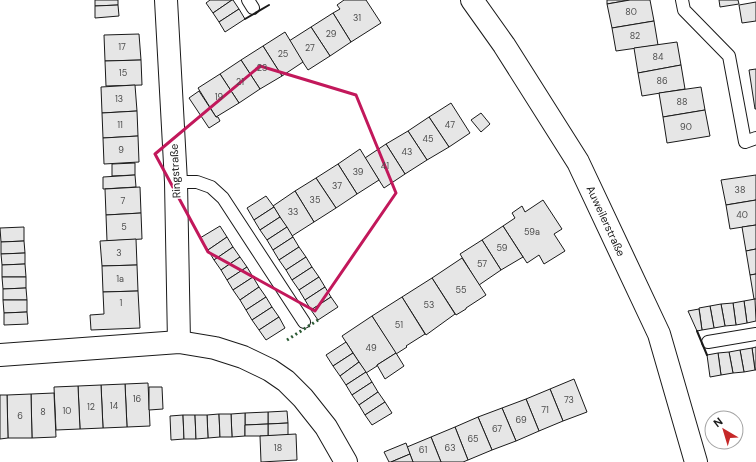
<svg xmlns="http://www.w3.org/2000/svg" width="756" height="462" viewBox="0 0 756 462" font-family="'DM Sans',sans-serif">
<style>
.building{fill:#e6e6e6;stroke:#1a1a1a}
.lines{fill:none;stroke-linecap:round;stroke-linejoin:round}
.service-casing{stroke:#1a1a1a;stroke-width:14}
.minor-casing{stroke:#1a1a1a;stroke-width:24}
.tertiary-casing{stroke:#1a1a1a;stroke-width:24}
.service{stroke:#fff;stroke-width:12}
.minor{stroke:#fff;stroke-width:22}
.tertiary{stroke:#fff;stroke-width:22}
.hedge{stroke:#2b5a34;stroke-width:3;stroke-dasharray:2 3;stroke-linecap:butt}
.wall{stroke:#1a1a1a;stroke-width:2}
.marked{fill:none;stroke:#c2185b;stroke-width:3;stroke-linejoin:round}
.labels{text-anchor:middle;stroke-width:3;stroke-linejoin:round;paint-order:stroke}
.number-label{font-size:9px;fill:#4d4d4d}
.street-label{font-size:11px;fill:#1a1a1a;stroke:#fff}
</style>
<rect width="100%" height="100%" fill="#fff"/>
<!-- building -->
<g class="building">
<polygon points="95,0 118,0 118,5 95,6"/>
<polygon points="210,0 232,0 213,13 206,3"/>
<polygon points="232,0 233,0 239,9 219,22 213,13"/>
<polygon points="344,0 366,0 381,23 351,42 333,13 340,9 337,5"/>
<polygon points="607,0 630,0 607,4"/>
<polygon points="630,0 650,0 654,21 612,28 607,4"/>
<polygon points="719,0 738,0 739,4 720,7"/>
<polygon points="756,2 756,21 742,23 739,5"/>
<polygon points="118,5 119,16 95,18 95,6"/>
<polygon points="239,9 245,19 225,32 219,22"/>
<polygon points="333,13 351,42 330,56 311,27"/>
<polygon points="654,21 658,45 616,51 612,28"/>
<polygon points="311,27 330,56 308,70 289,41"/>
<polygon points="285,32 303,62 282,76 263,46"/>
<polygon points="139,34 141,60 105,61 104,35"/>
<polygon points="677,42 681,65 638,73 634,48"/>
<polygon points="263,46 282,76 260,89 241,60"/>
<polygon points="141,60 142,85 106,86 105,61"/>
<polygon points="241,60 260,89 239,103 220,74"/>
<polygon points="681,65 685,89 642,96 638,73"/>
<polygon points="756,69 756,109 755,109 749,70"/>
<polygon points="220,74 239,103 216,117 198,88"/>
<polygon points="135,85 137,111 102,113 101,87"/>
<polygon points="701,87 705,110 663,117 659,93"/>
<polygon points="199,91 216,117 218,117 220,121 209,128 189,98"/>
<polygon points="451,103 470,133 449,147 429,117"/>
<polygon points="705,110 710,136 667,143 663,117"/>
<polygon points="137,111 138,136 103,138 102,113"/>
<polygon points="481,113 490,124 481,132 471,120"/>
<polygon points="429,117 449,147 427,160 408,131"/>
<polygon points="408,131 427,160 405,174 386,144"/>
<polygon points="138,136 139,162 104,164 103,138"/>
<polygon points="386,144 405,174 384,188 365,158"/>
<polygon points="360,149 379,180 357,194 338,164"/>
<polygon points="135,163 135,175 112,176 112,164"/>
<polygon points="338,164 357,194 336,208 316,178"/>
<polygon points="135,175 136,187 103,189 103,177"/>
<polygon points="756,175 756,200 726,205 721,180"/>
<polygon points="316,178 336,208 314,222 295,191"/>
<polygon points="140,187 141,213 106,215 105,189"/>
<polygon points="295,191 314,222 292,236 273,206"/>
<polygon points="266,196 274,207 254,220 247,208"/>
<polygon points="543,200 562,229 554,234 565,251 544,264 539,255 527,263 503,226 515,218 512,213 522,206 525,212"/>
<polygon points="756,200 756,225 730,229 726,205"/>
<polygon points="274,207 280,217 260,230 254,220"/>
<polygon points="141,213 142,239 107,241 106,215"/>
<polygon points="280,217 287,227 267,240 260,230"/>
<polygon points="756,225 756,249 746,251 742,227"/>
<polygon points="220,226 227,237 208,250 200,238"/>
<polygon points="503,226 523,257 501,270 482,240"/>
<polygon points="24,227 24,241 1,242 0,228"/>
<polygon points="287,227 293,237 273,250 267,240"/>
<polygon points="227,237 233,247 214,260 208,250"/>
<polygon points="293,237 299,247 279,260 273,250"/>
<polygon points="136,239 137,265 102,266 100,241"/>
<polygon points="482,240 501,270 479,285 460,254"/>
<polygon points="24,241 25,253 1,254 1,242"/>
<polygon points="233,247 240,257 221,270 214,260"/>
<polygon points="299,247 306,257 286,270 279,260"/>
<polygon points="756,249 756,274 750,275 746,251"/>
<polygon points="25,253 25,264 2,265 1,254"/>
<polygon points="240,257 247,267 227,280 221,270"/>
<polygon points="306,257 312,267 292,280 286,270"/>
<polygon points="462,258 486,295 466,308 466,309 456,315 432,278"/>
<polygon points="25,264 26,277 2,277 2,265"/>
<polygon points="137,265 138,291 103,292 102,266"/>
<polygon points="247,267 253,277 233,290 227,280"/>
<polygon points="312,267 319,277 299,290 292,280"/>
<polygon points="756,274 756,299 754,299 750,275"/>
<polygon points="2,277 26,277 26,288 3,289"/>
<polygon points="253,277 259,287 240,300 233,290"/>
<polygon points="319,277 325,287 305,300 299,290"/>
<polygon points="432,278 455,314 426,335 402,297"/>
<polygon points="259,287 266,297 246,310 240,300"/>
<polygon points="325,287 331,297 311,310 305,300"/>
<polygon points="26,288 27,300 3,300 3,289"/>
<polygon points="138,291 140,328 91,330 90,315 104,314 103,292"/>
<polygon points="266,297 272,307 252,320 246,310"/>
<polygon points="331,297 338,307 318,320 311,310"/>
<polygon points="402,297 425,334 406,346 407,347 396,354 372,316"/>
<polygon points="755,299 756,321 747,323 744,301"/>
<polygon points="3,300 27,300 27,312 4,313"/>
<polygon points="744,301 747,323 736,325 733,303"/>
<polygon points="733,303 736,325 725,326 721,304"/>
<polygon points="721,304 725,326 714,328 710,306"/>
<polygon points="710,306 714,328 702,330 699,308"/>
<polygon points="272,307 279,317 259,330 252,320"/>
<polygon points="699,309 702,330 697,331 688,311"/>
<polygon points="27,312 28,324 4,325 4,313"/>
<polygon points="372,316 396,353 377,365 377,366 366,373 342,336"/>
<polygon points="279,317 285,328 266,340 259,330"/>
<polygon points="346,342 353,353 333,366 326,355"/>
<polygon points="756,347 756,370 755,370 752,348"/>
<polygon points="752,348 755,370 744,372 740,350"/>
<polygon points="740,350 744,372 733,373 729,352"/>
<polygon points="729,352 733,373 721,375 718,353"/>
<polygon points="353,353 359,362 340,376 333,366"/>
<polygon points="396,353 404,366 385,379 377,365"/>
<polygon points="718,353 721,375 710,377 707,355"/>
<polygon points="359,362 366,372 346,385 340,376"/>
<polygon points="366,372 372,382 352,395 346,385"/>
<polygon points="574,379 587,412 563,421 550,389"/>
<polygon points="372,382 378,392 359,405 352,395"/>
<polygon points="148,383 150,426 127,427 125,384"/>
<polygon points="125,384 127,427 103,428 101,385"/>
<polygon points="101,385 103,428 80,429 78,386"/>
<polygon points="78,386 80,429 56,430 54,387"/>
<polygon points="149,387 162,387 163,409 149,410"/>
<polygon points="550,389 563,421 539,431 526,399"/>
<polygon points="378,392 385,402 365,415 359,405"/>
<polygon points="54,393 56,437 32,438 31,394"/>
<polygon points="31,394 32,438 8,438 7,395"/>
<polygon points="0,395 7,395 8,438 0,439"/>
<polygon points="526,399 539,431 516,441 502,408"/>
<polygon points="385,402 392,413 372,425 365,415"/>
<polygon points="502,408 516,441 492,450 478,417"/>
<polygon points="287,411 288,423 268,424 268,412"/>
<polygon points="268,412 268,424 245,425 245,413"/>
<polygon points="245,413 245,436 232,437 231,414"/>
<polygon points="219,414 220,437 208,438 207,415"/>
<polygon points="219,414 231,414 232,437 220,437"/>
<polygon points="183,415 184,439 171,440 170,416"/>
<polygon points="183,415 195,415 196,439 184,439"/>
<polygon points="195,415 207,415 208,438 196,439"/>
<polygon points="478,417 492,450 468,460 455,427"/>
<polygon points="288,423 288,435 268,436 268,424"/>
<polygon points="268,424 268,436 245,436 245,425"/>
<polygon points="455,427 468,460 463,462 441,462 431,437"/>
<polygon points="296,434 297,460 261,462 260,436"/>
<polygon points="431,437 441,462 413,462 407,447"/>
<polygon points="406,443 410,454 391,462 389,462 384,452"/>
<polygon points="410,454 413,462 391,462"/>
</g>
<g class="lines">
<defs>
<g id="service">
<polyline points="248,0 253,8"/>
<polyline points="682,0 684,10 729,56 745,142 756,138"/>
<polyline points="176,182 197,182 211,187 223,198 304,322"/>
<polyline points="708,342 756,334"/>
</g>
<g id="minor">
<polyline points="166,0 176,182 179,342"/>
<polyline points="0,355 179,342 215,348 243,357 270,370 286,381 303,398 326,427 346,462"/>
</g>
<polyline id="tertiary" points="472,0 504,45 578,162 659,334 696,462"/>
</defs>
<!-- service casing -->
<use href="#service" class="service-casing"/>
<!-- minor casing -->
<use href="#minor" class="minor-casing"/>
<!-- tertiary casing -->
<use href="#tertiary" class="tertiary-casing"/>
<!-- service -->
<use href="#service" class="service"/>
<!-- minor -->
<use href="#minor" class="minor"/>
<!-- tertiary -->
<use href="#tertiary" class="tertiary"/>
<!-- hedge -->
<polyline class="hedge" points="287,340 318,320"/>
<!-- wall -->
<g class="wall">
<polyline points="245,19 269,5"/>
<polyline points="697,331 707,355"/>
</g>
</g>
<!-- marked area -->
<path class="marked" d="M260,66L356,95L396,193L315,311L208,252L155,154Z"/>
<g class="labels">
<!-- number labels -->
<g class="number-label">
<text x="631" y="15">80</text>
<text x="357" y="21">31</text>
<text x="331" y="37">29</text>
<text x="635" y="39">82</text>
<text x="122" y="50">17</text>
<text x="310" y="51">27</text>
<text x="283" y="57">25</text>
<text x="658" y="60">84</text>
<text x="262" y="71">23</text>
<text x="123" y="76">15</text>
<text x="662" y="84">86</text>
<text x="240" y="85">21</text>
<text x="219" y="100">19</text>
<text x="119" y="102">13</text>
<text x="682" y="105">88</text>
<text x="120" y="128">11</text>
<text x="450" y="128">47</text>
<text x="686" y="130">90</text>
<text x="428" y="142">45</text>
<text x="121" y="153">9</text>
<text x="407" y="155">43</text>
<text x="385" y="169">41</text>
<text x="358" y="175">39</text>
<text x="337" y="189">37</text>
<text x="740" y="193">38</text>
<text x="315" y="203">35</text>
<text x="123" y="204">7</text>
<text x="293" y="215">33</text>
<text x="742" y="218">40</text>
<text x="124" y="230">5</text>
<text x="532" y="235">59a</text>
<text x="502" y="251">59</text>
<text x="119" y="256">3</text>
<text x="482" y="267">57</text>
<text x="120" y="282">1a</text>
<text x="461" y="293">55</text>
<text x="121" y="306">1</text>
<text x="429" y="308">53</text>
<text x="399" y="328">51</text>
<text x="371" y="351">49</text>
<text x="137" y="402">16</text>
<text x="569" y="403">73</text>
<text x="114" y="409">14</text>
<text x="91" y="410">12</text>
<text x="545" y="413">71</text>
<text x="67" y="414">10</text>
<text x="43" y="415">8</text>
<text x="20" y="419">6</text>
<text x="521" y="423">69</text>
<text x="497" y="432">67</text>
<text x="473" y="442">65</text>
<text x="278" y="451">18</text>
<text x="450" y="451">63</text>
<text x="423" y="453">61</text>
</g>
<!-- street labels -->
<g class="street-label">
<text transform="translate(175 171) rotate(-93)" y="4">Ringstraße</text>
<text transform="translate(606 221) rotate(65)" y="4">Auweilerstraße</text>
</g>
</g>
<!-- north arrow -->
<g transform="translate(724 430) rotate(322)"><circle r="19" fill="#ffffff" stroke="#a3a3a3"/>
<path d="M0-3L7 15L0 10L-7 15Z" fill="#c62828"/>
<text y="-6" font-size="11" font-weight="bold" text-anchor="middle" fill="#1a1a1a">N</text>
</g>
</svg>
